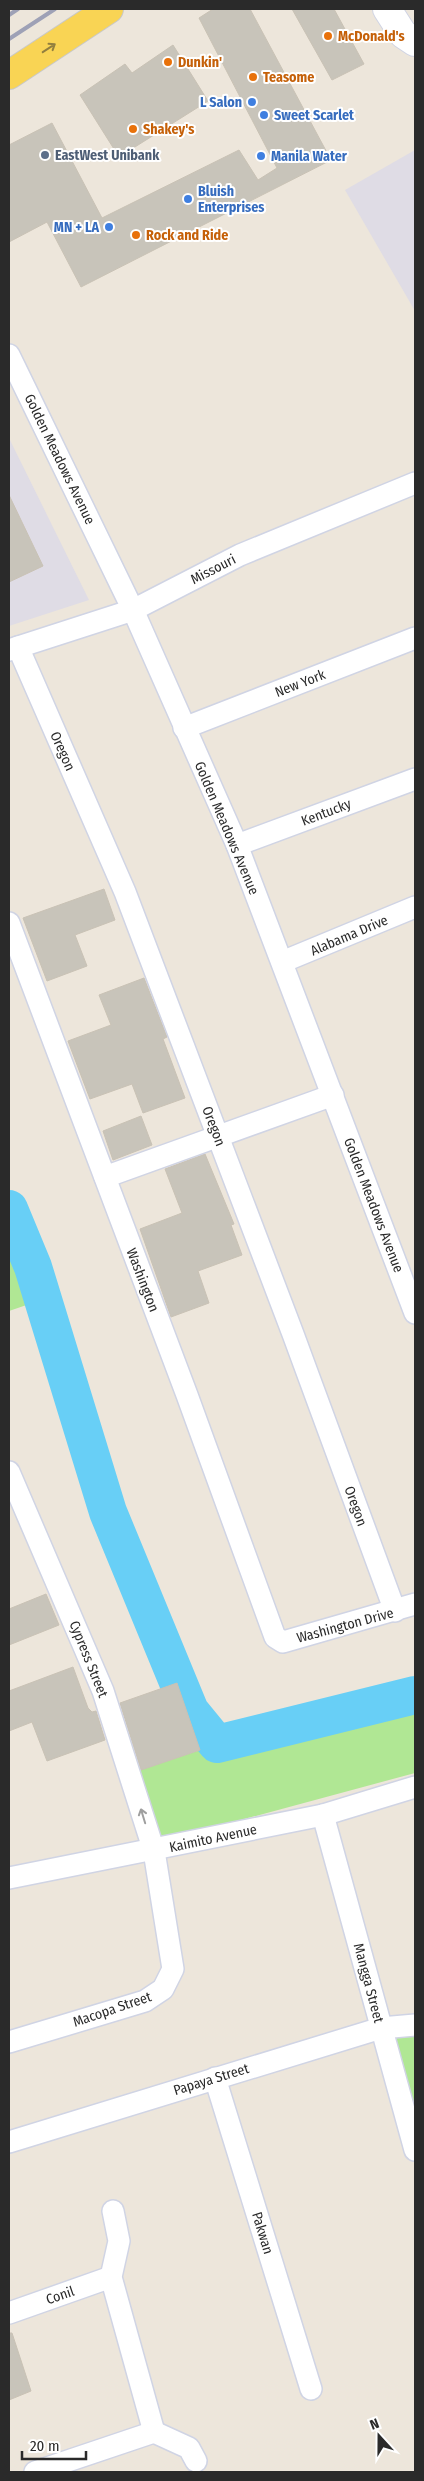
<svg xmlns="http://www.w3.org/2000/svg" width="424" height="2481" viewBox="0 0 424 2481" font-family="'Fira Sans Condensed',sans-serif">
<style>
.industrial{fill:#dfdce5}
.green{fill:#b0e794}
.lines{fill:none;stroke-linecap:round;stroke-linejoin:round}
.river{stroke:#68cff6;stroke-width:38}
.building{fill:#c8c4ba;stroke:#c9c2b5}
.street-casing{stroke:#d0d4e4;stroke-width:24}
.secondary-casing{stroke:#d0d4e4;stroke-width:30}
.primary-casing{stroke:#c8c8c8;stroke-width:30}
.street{stroke:#fff;stroke-width:21}
.secondary{stroke:#fff;stroke-width:28}
.primary{stroke:#f9d454;stroke-width:28}
.rail{stroke:#9ea1b6;stroke-width:4}
.oneway{stroke:#927f3f}
.oneway2{stroke:#9f9f9f}
.food-dot{fill:#e8710a;stroke:#fff;stroke-width:2}
.shop-dot{fill:#3f7fe0;stroke:#fff;stroke-width:2}
.service-dot{fill:#5c6f8a;stroke:#fff;stroke-width:2}
.labels{text-anchor:middle;stroke-width:4;stroke-linejoin:round;paint-order:stroke}
.food-label{font-size:14px;font-weight:bold;fill:#c56008;stroke:#fff;text-anchor:start}
.shop-label{font-size:14px;font-weight:bold;fill:#366cbe;stroke:#fff;text-anchor:start}
.service-label{font-size:14px;font-weight:bold;fill:#4e5e75;stroke:#fff;text-anchor:start}
.street-label{font-size:14px;fill:#2a2a2a;stroke:#fff}
</style>
<rect width="100%" height="100%" fill="#ede6db"/>
<!-- industrial -->
<g class="industrial">
<polygon points="415,150 415,311 345,190"/>
<polygon points="9,438 89,600 9,626"/>
</g>
<!-- green -->
<g class="green">
<polygon points="9,1196 50,1297 9,1311"/>
<polygon points="415,1712 415,1773 159,1842 140,1770 200,1750 217,1760"/>
<polygon points="415,2031 415,2134 387,2034"/>
</g>
<g class="lines">
<!-- river -->
<polyline class="river" points="9,1209 33,1267 108,1512 190,1711 217,1744 415,1695"/>
</g>
<!-- building -->
<g class="building">
<polygon points="213,9 250,9 331,160 81,287 47,222 9,242 9,145 52,123 102,218 239,150 258,180 277,168 199,18"/>
<polygon points="292,9 334,9 364,64 332,80"/>
<polygon points="173,45 208,101 119,157 80,95 125,64 132,73"/>
<polygon points="9,495 43,566 9,582"/>
<polygon points="104,889 115,920 75,935 87,966 47,981 23,918"/>
<polygon points="144,978 167,1037 163,1039 185,1098 143,1113 132,1084 90,1099 68,1041 111,1025 99,995"/>
<polygon points="141,1116 152,1145 113,1160 103,1131"/>
<polygon points="205,1154 234,1224 231,1225 242,1255 198,1271 209,1303 171,1317 140,1229 182,1213 165,1169"/>
<polygon points="46,1594 59,1625 9,1645 9,1609"/>
<polygon points="73,1667 88,1708 92,1712 96,1711 105,1740 47,1761 32,1722 9,1731 9,1691"/>
<polygon points="177,1683 200,1750 141,1770 120,1703"/>
<polygon points="9,2333 12,2333 31,2391 9,2400"/>
</g>
<g class="lines">
<defs>
<g id="street">
<polyline points="9,355 133,610 237,845 415,1313"/>
<polyline points="18,647 125,892 293,1334 395,1611"/>
<polyline points="9,650 133,610 240,555 415,483"/>
<polyline points="184,728 415,638"/>
<polyline points="237,845 415,779"/>
<polyline points="9,923 187,1395 275,1637 283,1642 415,1604"/>
<polyline points="282,962 415,907"/>
<polyline points="105,1177 333,1095"/>
<polyline points="9,1472 103,1691 154,1851 173,1969 163,1989 145,2001 9,2042"/>
<polyline points="323,1815 415,2150"/>
<polyline points="9,1878 323,1815 415,1787"/>
<polyline points="215,2078 311,2389"/>
<polyline points="9,2142 381,2028 415,2025"/>
<polyline points="113,2211 119,2241 111,2277 154,2432"/>
<polyline points="9,2313 111,2277"/>
<polyline points="154,2432 189,2448 196,2461"/>
<polyline points="35,2472 154,2432"/>
</g>
<polyline id="secondary" points="387,9 403,34 415,42"/>
<polyline id="primary" points="9,75 109,9"/>
</defs>
<!-- street casing -->
<use href="#street" class="street-casing"/>
<!-- secondary casing -->
<use href="#secondary" class="secondary-casing"/>
<!-- primary casing -->
<use href="#primary" class="primary-casing"/>
<!-- street -->
<use href="#street" class="street"/>
<!-- secondary -->
<use href="#secondary" class="secondary"/>
<!-- primary -->
<use href="#primary" class="primary"/>
<!-- rail -->
<g class="rail">
<polyline points="9,15 18,9"/>
<polyline points="9,39 55,9"/>
</g>
</g>
<!-- one-way arrows -->
<defs><path id="oneway-shaft" d="M-6 0H5M1.5-3L5.5 0L1.5 3" fill="none" stroke-width="1.6" stroke-linecap="round" stroke-linejoin="round" transform="scale(1.25)"/></defs>
<use class="oneway" href="#oneway-shaft" transform="translate(49 48) rotate(-33)"/>
<use class="oneway2" href="#oneway-shaft" transform="translate(143 1816) rotate(-107)"/>
<!-- markers -->
<g class="food-dot">
<circle cx="328" cy="36" r="5"/>
<circle cx="168" cy="62" r="5"/>
<circle cx="253" cy="77" r="5"/>
<circle cx="133" cy="129" r="5"/>
<circle cx="136" cy="235" r="5"/>
</g>
<g class="shop-dot">
<circle cx="252" cy="102" r="5"/>
<circle cx="264" cy="115" r="5"/>
<circle cx="261" cy="156" r="5"/>
<circle cx="188" cy="199" r="5"/>
<circle cx="109" cy="227" r="5"/>
</g>
<circle class="service-dot" cx="45" cy="155" r="5"/>
<g class="labels">
<!-- food labels -->
<g class="food-label">
<text x="338" y="41">McDonald's</text>
<text x="178" y="67">Dunkin'</text>
<text x="263" y="82">Teasome</text>
<text x="143" y="134">Shakey's</text>
<text x="146" y="240">Rock and Ride</text>
</g>
<!-- shop labels -->
<g class="shop-label">
<text x="242" y="107" text-anchor="end">L Salon</text>
<text x="274" y="120">Sweet Scarlet</text>
<text x="271" y="161">Manila Water</text>
<text x="198" y="196">Bluish<tspan x="198" dy="16">Enterprises</tspan></text>
<text x="99" y="232" text-anchor="end">MN + LA</text>
</g>
<!-- service labels -->
<g class="service-label">
<text x="55" y="160">EastWest Unibank</text>
</g>
<!-- street labels -->
<g class="street-label">
<text transform="translate(60 459) rotate(64)" y="5">Golden Meadows Avenue</text>
<text transform="translate(213 569) rotate(-27)" y="5">Missouri</text>
<text transform="translate(300 683) rotate(-21)" y="5">New York</text>
<text transform="translate(63 751) rotate(66)" y="5">Oregon</text>
<text transform="translate(326 812) rotate(-21)" y="5">Kentucky</text>
<text transform="translate(227 828) rotate(67)" y="5">Golden Meadows Avenue</text>
<text transform="translate(349 935) rotate(-23)" y="5">Alabama Drive</text>
<text transform="translate(214 1126) rotate(69)" y="5">Oregon</text>
<text transform="translate(374 1205) rotate(69)" y="5">Golden Meadows Avenue</text>
<text transform="translate(143 1280) rotate(69)" y="5">Washington</text>
<text transform="translate(356 1506) rotate(70)" y="5">Oregon</text>
<text transform="translate(345 1625) rotate(-15)" y="5">Washington Drive</text>
<text transform="translate(89 1659) rotate(68)" y="5">Cypress Street</text>
<text transform="translate(213 1838) rotate(-12)" y="5">Kaimito Avenue</text>
<text transform="translate(369 1983) rotate(75)" y="5">Mangga Street</text>
<text transform="translate(112 2009) rotate(-19)" y="5">Macopa Street</text>
<text transform="translate(211 2079) rotate(-17)" y="5">Papaya Street</text>
<text transform="translate(263 2233) rotate(73)" y="5">Pakwan</text>
<text transform="translate(60 2295) rotate(-19)" y="5">Conil</text>
</g>
</g>
<!-- border -->
<rect width="424" height="2481" fill="none" stroke="#2a2a2a" stroke-width="20"/>
<!-- north arrow -->
<g transform="translate(379 2436) rotate(339)" stroke="#ffffff" stroke-width="4" paint-order="stroke">
<path d="M0-4L9 19L0 12L-9 19Z" fill="#2a2a2a"/>
<text y="-8" font-size="14" font-weight="bold" text-anchor="middle" fill="#2a2a2a">N</text>
</g>
<!-- scale -->
<path d="M22 2451v8h64v-8" fill="none" stroke="#2a2a2a" stroke-width="2.5"/>
<text x="30" y="2451" font-size="15" fill="#2a2a2a" stroke="#ffffff" stroke-width="4" paint-order="stroke">20 m</text>
</svg>
